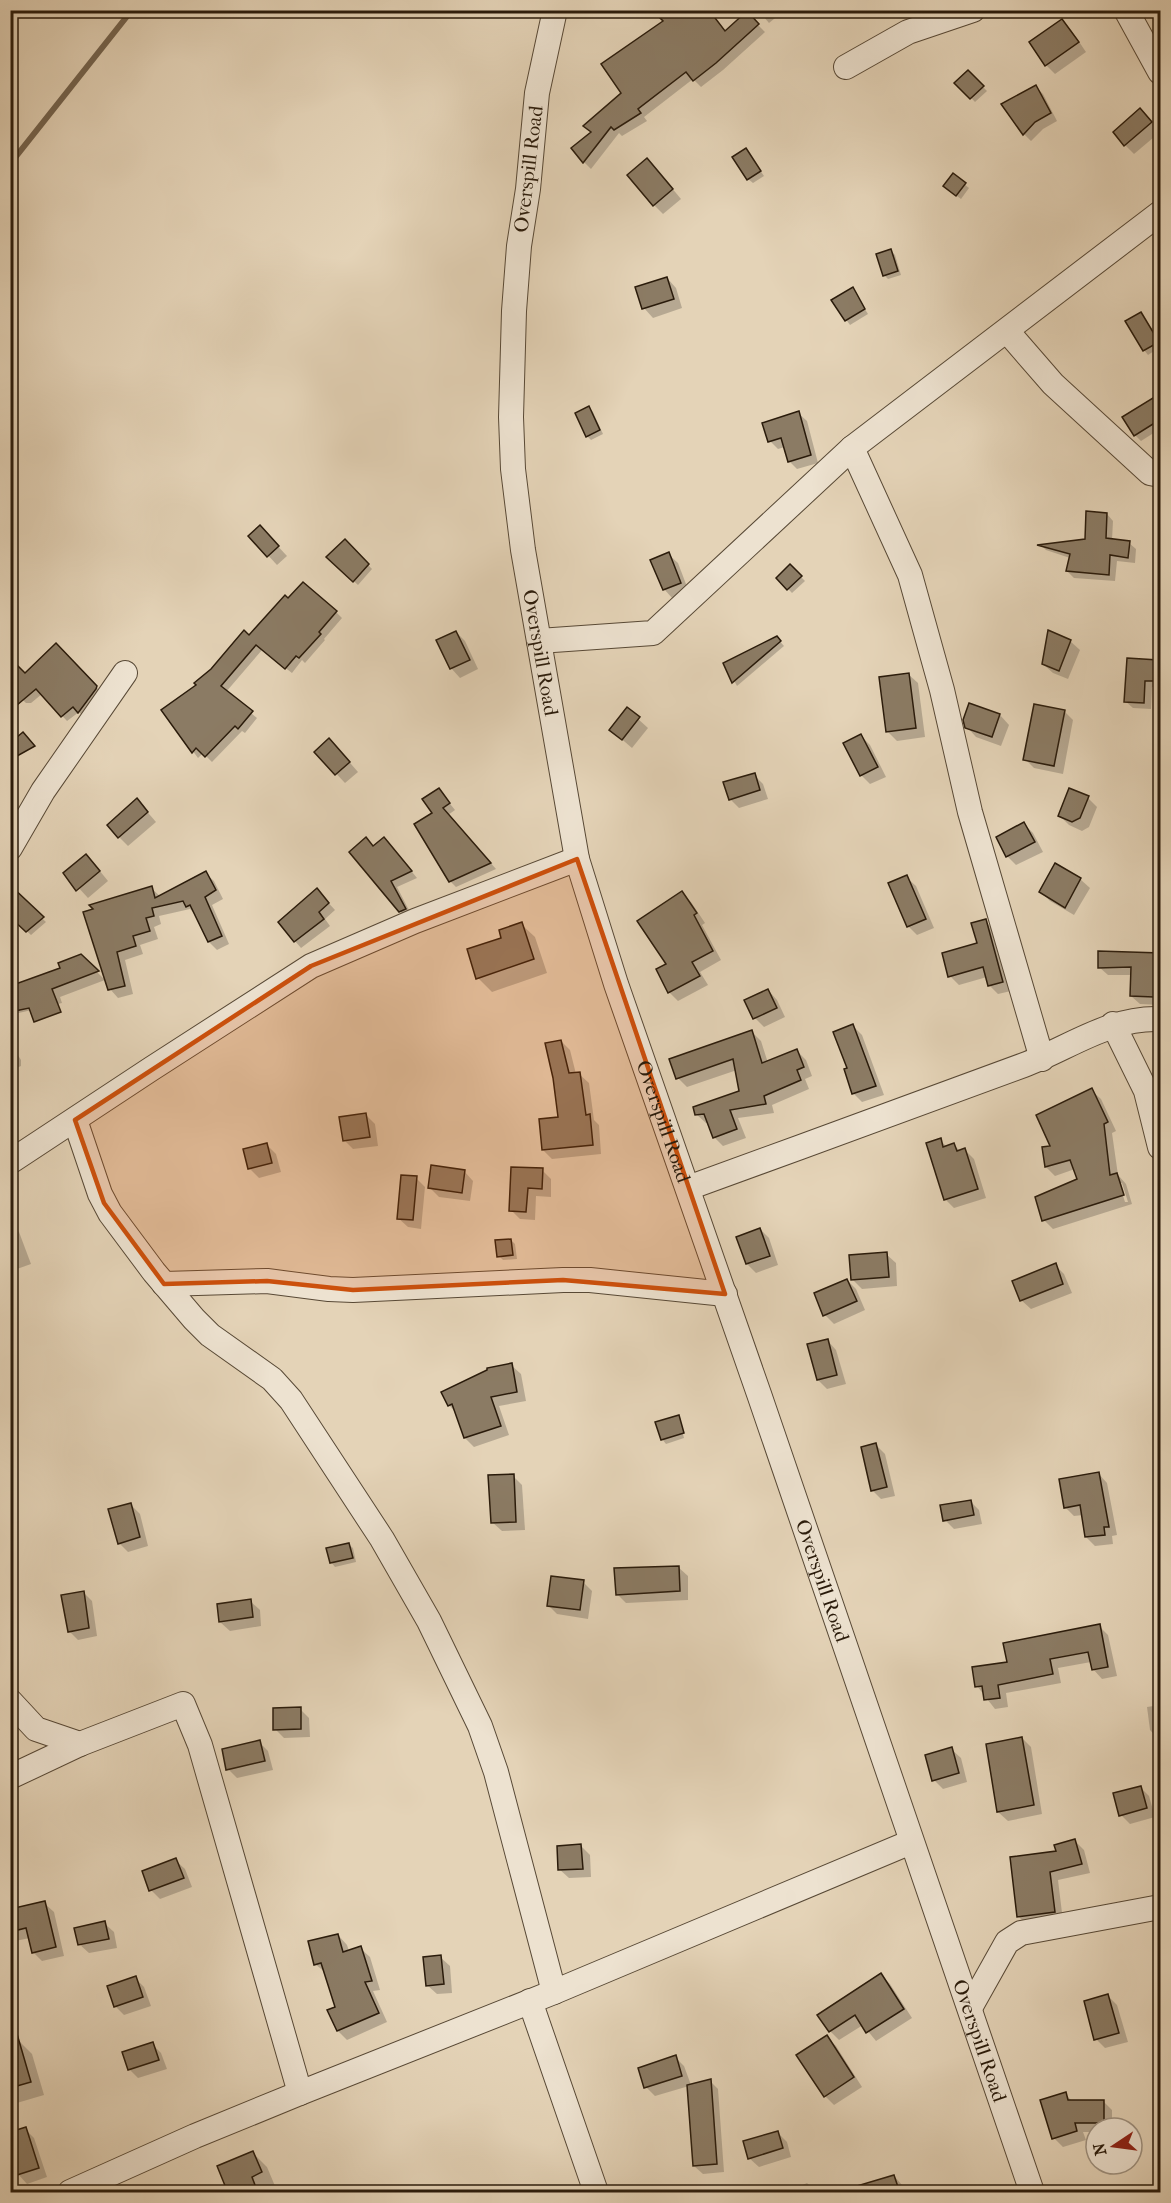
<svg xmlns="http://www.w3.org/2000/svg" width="1171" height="2203" viewBox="0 0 1171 2203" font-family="'IM FELL French Canon',serif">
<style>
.shadow{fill:#0003;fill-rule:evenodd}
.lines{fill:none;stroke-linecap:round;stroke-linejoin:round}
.stream{stroke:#74644f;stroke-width:6}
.building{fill:#8b7b64;stroke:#2a1b0b;stroke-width:1.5}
.minor-casing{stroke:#584936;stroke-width:26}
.minor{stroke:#ede2d0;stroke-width:24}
.marked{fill:#cc500c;fill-opacity:0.2;stroke:#cc500c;stroke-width:4.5;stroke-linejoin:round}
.labels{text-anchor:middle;stroke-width:4.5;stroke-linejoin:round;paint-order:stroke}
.street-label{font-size:20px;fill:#2a1b0b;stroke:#ede2d0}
</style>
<rect width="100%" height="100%" fill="#e4d3b7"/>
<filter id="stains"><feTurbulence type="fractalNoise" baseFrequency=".00333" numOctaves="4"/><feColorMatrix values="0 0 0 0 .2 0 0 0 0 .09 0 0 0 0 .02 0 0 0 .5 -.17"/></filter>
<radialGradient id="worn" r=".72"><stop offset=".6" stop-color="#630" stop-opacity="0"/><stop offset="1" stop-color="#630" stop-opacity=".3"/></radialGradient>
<!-- shadow -->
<g class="shadow">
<polygon points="758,10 785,10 769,23"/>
<polygon points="747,14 765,32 723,70 701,87 693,79 644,117 647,121 622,136 619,133 591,169 584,162 573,148 726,32"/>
<polygon points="1062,21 1071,30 1086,52 1055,74 1046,65"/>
<polygon points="968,72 987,91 975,102 957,83"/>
<polygon points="1036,87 1043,94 1057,121 1043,129 1031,141 1024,134"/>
<polygon points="1149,119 1160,132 1134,154 1125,145"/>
<polygon points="749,154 764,176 753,183 748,179"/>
<polygon points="656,169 681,199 663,214 654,205"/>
<polygon points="953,175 969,188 961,199 949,190"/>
<polygon points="891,251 895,255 901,275 888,279 884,275"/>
<polygon points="667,278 676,288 682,308 653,318 644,308"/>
<polygon points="852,289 868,314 850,325 833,301"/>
<polygon points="1140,314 1160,345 1160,347 1148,355 1144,350"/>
<polygon points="1160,380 1160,429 1141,441 1135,435 1160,394 1153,385"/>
<polygon points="589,408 593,412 603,434 591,440 587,436"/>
<polygon points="798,413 807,421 818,463 797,469 789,461 785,447 778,449 770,441"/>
<polygon points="1107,514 1113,521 1112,540 1129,543 1136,549 1135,563 1117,561 1115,581 1074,578 1067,571 1070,558 1046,550 1041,545 1086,540"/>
<polygon points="260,527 287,556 277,565 250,536"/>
<polygon points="345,541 372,569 358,585 328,557"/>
<polygon points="668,554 678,563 689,592 673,599 664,589"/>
<polygon points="790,566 805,581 792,593 778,578"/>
<polygon points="288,600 336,612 342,618 324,639 325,640 305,663 302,660 292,673 262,650 226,692 257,718 245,733 242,731 212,762 203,753 198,758 163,711 198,686"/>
<polygon points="456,632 465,641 478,669 460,678 451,668"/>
<polygon points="777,638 784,646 737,686 725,664"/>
<polygon points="1070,641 1080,650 1068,679 1053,673 1043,664"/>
<polygon points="56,645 102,693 85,718 79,712 67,721 42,694 31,703 26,703 10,688"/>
<polygon points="1157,662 1160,665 1160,688 1152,687 1151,709 1133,708 1125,701"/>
<polygon points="908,674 918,683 925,737 897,741 888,732"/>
<polygon points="970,705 1000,715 1009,725 1001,746 976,737 967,727"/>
<polygon points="627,709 648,728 632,748 611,730"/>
<polygon points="1064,711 1073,720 1063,774 1034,768 1025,759"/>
<polygon points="861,736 870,745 886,777 870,784 861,775"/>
<polygon points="338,749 358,772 345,783 316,752"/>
<polygon points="754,775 763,784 768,799 739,808 730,799"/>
<polygon points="439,790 455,810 448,815 496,869 456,887 450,881 434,813"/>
<polygon points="1088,798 1097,807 1089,827 1082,831 1069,825 1060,816"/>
<polygon points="137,800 156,822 128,846 119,837"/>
<polygon points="1024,824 1033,833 1043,852 1016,865 1007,856"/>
<polygon points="390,845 417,878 397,887 412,916 407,918 400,911 374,847"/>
<polygon points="95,865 108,881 88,898 65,873"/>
<polygon points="1056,865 1080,879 1090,888 1074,915 1050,901 1041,892"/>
<polygon points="205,873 214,881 223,899 212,905 229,944 217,950 209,942 196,915 190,909 159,916 161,924 154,927 158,939 140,945 143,954 125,960 133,994 118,998 110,989 85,913 151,888 161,897"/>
<polygon points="906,877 916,886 934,928 917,935 908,926"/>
<polygon points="14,892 46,922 31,935 17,922 15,924 10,920 10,896"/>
<polygon points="682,893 691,902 705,923 702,925 721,960 700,972 708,985 678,1001 669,992 668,964"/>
<polygon points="323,897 335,910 325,919 330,926 301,948 295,941"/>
<polygon points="985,921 994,930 1011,991 998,994 989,985 987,977 959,985 950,976 978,944"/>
<polygon points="521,924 535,937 547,973 492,992 478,978 503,939"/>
<polygon points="1160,950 1160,1005 1140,1004 1131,996 1132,975 1108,975 1099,967"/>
<polygon points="81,956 105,980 60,997 62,1003 10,1015 10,986 62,969"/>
<polygon points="768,990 777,1000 785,1017 764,1027 755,1018 746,1001"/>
<polygon points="853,1026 862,1035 884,1095 862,1102 853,1093 849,1069"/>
<polygon points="752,1032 761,1041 768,1063 797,1051 806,1060 812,1076 805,1079 809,1089 772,1105 774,1113 738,1118 746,1138 723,1146 714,1137 709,1123 706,1123 696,1114 740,1092 737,1070 687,1087 678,1078"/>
<polygon points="561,1041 570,1050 576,1074 579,1074 589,1083 594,1120 599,1125 601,1154 552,1159 543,1150 559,1118"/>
<polygon points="10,1043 21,1060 21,1066 10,1071"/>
<path d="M1091,1090L1101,1099L1116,1131L1112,1133L1118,1175L1126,1184L1132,1204L1053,1229L1044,1220L1079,1180L1075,1169L1055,1176L1046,1167L1044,1148L1053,1147ZM1119,1183H1122L1128,1202H1125Z"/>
<polygon points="366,1115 375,1124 378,1146 353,1149 344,1140"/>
<polygon points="940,1140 947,1147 954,1145 960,1151 965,1150 974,1159 986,1198 954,1208 945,1199"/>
<polygon points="266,1144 276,1154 281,1172 259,1178 250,1169 245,1150"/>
<polygon points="512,1169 542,1170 551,1179 551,1197 536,1196 535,1220 520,1219 511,1210"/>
<polygon points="464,1171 473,1181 470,1201 439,1197 430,1188"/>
<polygon points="416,1178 425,1187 421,1229 408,1227 398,1218"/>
<polygon points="10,1224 19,1232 31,1264 17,1269 10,1263"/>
<polygon points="760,1229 769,1238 778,1265 756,1273 747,1264 738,1237"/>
<polygon points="511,1240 515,1244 517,1259 503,1260 499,1256"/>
<polygon points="886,1254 896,1263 897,1286 862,1289 853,1280"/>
<polygon points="1055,1265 1064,1274 1072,1293 1031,1309 1021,1300"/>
<polygon points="847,1280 856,1289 865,1310 834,1324 825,1315"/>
<polygon points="827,1340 836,1350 846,1384 827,1389 818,1380"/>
<polygon points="511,1365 521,1374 526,1401 499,1406 509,1435 474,1447 465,1438 456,1413 449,1405"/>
<polygon points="678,1417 681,1419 679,1419 684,1438 666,1444 662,1439"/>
<polygon points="876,1445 885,1454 895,1496 881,1499 872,1490"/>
<polygon points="1098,1473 1107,1483 1117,1535 1112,1536 1113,1544 1095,1546 1086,1537 1083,1515 1074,1516 1065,1507"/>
<polygon points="513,1476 522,1485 525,1530 502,1531 492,1522"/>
<polygon points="970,1501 979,1510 982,1524 954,1529 945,1520"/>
<polygon points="131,1505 140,1514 148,1546 128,1552 119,1543"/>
<polygon points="348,1544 353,1548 356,1562 335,1567 331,1562"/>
<polygon points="678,1567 688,1576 688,1600 626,1603 617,1594"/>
<polygon points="583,1582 592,1591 588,1619 557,1614 548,1605"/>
<polygon points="83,1592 92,1601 97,1636 78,1640 69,1631"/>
<polygon points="250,1601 260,1610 261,1626 230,1631 220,1622"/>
<polygon points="1099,1626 1108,1635 1117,1676 1102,1679 1093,1669 1091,1662 1058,1668 1061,1683 1006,1693 1008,1707 995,1709 977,1686"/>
<polygon points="1160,1705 1160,1739 1159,1740 1150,1730 1147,1707"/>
<polygon points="300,1709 309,1718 310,1737 284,1738 275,1729"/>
<polygon points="1022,1738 1031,1747 1042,1814 1008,1821 998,1812"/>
<polygon points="259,1742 268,1751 273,1770 237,1778 228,1769"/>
<polygon points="951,1749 961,1758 967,1782 943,1789 934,1780"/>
<polygon points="1140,1787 1149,1796 1155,1817 1130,1824 1121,1815"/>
<polygon points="1075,1841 1084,1850 1090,1873 1058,1880 1063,1921 1028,1926 1019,1917 1058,1853"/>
<polygon points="581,1846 590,1855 591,1877 569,1878 559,1869"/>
<polygon points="175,1860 185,1869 192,1887 160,1899 151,1890"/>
<polygon points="10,1902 18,1909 44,1903 54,1912 64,1956 42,1961 33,1952 30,1938 10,1942"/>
<polygon points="104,1923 114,1932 117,1948 89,1953 79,1944"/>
<polygon points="338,1935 347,1945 349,1951 360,1948 370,1957 380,1990 373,1991 387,2022 347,2040 338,2031 337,2008 326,1973 315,1964"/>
<polygon points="440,1957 450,1966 452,1993 437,1994 427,1985"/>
<polygon points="881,1975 890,1984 912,2018 876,2041 863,2025 839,2040 830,2031 819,2015"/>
<polygon points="135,1978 144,1987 151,2006 124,2015 115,2006"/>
<polygon points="1108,1996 1117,2005 1128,2042 1105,2048 1096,2039"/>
<polygon points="826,2037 836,2046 862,2087 834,2105 825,2096 799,2055"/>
<polygon points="18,2040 32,2054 44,2095 10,2105 10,2042"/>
<polygon points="152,2044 161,2053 167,2069 138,2078 129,2069"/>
<polygon points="675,2057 684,2066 691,2085 710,2081 718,2089 724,2172 703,2174 694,2166 689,2086 655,2096 646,2087"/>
<polygon points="1065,2094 1072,2101 1103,2101 1112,2110 1112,2128 1096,2128 1096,2132 1083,2132 1086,2140 1063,2147 1054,2138"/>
<polygon points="25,2129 34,2138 47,2177 27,2184 18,2174"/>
<polygon points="777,2132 787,2142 791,2157 759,2167 749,2158"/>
<polygon points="253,2153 267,2167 275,2186 264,2191 265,2192 230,2192"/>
<polygon points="894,2176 903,2186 905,2192 879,2192"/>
<polygon points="807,2183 816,2192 788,2192"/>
</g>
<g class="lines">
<!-- stream -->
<polyline class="stream" points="10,164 132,10"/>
</g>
<!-- building -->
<g class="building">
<polygon points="669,10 709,10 725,31 747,11 759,24 716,63 693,81 686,72 638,109 641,113 614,130 611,127 583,163 571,148 591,132 583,126 621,93 601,64 663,21 660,18"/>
<polygon points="1062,19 1079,42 1045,66 1029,42"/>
<polygon points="968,70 984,86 970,99 954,83"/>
<polygon points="1036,85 1051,113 1035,122 1023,135 1001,104"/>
<polygon points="1140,108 1152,122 1124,146 1113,132"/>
<polygon points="746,148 761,171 747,180 732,157"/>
<polygon points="647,158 673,189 653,206 627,175"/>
<polygon points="953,173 966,183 956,196 943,186"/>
<polygon points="891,249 898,271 883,276 876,254"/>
<polygon points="667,277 674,299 642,309 635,287"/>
<polygon points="853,287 865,309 845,321 831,300"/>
<polygon points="1141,312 1159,342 1143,351 1125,321"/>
<polygon points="1161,393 1161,419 1134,436 1122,417"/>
<polygon points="589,406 600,430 586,437 575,413"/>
<polygon points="799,411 811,455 788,462 781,438 768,442 762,423"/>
<polygon points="1086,511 1107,513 1106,538 1130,541 1128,558 1110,555 1109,575 1066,571 1070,554 1037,545 1085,539"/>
<polygon points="260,525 279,546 267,557 248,536"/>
<polygon points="345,539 369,564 353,582 326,557"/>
<polygon points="669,552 681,583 663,590 650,560"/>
<polygon points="790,564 802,576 787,590 776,578"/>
<polygon points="303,582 337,611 319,632 321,634 299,658 296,656 285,669 256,645 221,686 253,711 238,729 235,726 205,757 196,748 192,753 161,710 196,685 194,683 211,669 244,630 249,635 285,595 288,598"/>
<polygon points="1048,630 1071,640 1059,671 1042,664"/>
<polygon points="456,631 470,660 450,669 436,640"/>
<polygon points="777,636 781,641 732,683 723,663"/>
<polygon points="56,643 97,686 96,689 78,713 73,707 61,717 36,689 10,711 10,658 25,673"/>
<polygon points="1127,658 1158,660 1157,681 1145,681 1144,703 1124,702"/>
<polygon points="909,673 916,728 886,732 879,677"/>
<polygon points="969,703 1000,714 992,737 965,728 963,720"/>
<polygon points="1034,704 1065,710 1054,766 1023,760"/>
<polygon points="627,707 640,717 622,740 609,730"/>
<polygon points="23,732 35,746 10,760 10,743"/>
<polygon points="861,734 878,767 860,776 843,743"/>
<polygon points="329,738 350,762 335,775 314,752"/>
<polygon points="755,773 760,790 729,800 723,782"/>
<polygon points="439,788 450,803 443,808 491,863 449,882 414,824 432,813 422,799"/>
<polygon points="1069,788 1089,796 1080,818 1072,822 1058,816"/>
<polygon points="137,798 148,812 118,838 107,825"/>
<polygon points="1024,822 1035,842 1006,857 996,837"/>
<polygon points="366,837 373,846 384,837 412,871 391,881 406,909 399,912 349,852"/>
<polygon points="86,854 100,871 76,891 63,873"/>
<polygon points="1055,863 1081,878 1065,908 1039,892"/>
<polygon points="206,871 216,890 205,897 222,936 208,942 190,905 186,907 183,901 152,908 154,916 146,918 150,931 133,936 136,946 117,952 125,986 108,990 83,912 93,909 89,905 152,886 155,898"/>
<polygon points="907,875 926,919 907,927 888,883"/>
<polygon points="10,885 44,917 26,932 10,917"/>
<polygon points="317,888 329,903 319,912 324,919 294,942 278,922"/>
<polygon points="682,891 697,913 694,915 713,951 692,962 700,976 668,993 656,969 666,964 637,921"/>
<polygon points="986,919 1003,982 988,986 983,967 948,977 942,953 977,943 971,923"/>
<polygon points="522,922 534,959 476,979 467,949 501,938 499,930"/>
<polygon points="1098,951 1161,953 1161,967 1155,967 1154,997 1130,996 1131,967 1098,968"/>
<polygon points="81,954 99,971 52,989 61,1012 34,1022 29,1008 10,1012 10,986 60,968 58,963"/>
<polygon points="768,989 777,1008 753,1019 744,1000"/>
<polygon points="853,1024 876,1086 852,1094 844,1069 847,1068 833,1032"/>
<polygon points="752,1030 762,1063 797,1049 804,1067 797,1070 801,1080 764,1096 766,1104 730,1110 737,1129 713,1138 704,1114 695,1115 693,1107 739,1091 733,1059 676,1079 669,1059"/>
<polygon points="561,1040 569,1073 580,1072 586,1115 590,1114 593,1145 542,1150 539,1119 558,1117 553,1078 545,1043"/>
<polygon points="1092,1088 1108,1122 1104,1124 1110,1175 1117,1173 1124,1195 1042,1221 1035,1197 1077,1179 1070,1160 1045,1167 1042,1147 1050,1146 1036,1115"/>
<polygon points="366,1113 370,1137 343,1141 339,1117"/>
<polygon points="941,1138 943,1147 954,1143 957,1151 965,1148 978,1189 944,1200 926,1143"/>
<polygon points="267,1143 272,1163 248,1169 243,1149"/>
<polygon points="431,1165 465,1170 462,1193 428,1188"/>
<polygon points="511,1167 543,1168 542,1189 528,1188 526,1212 509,1211"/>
<polygon points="401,1175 417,1176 413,1220 397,1219"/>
<polygon points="760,1228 770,1256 746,1264 736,1237"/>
<polygon points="511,1239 513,1255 497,1257 495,1240"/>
<polygon points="887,1252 889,1277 851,1280 849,1255"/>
<polygon points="1056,1263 1063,1284 1020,1301 1012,1281"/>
<polygon points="847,1279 857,1301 823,1316 814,1293"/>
<polygon points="828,1339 837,1375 817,1380 807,1344"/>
<polygon points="512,1363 517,1392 491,1397 501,1426 464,1438 452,1404 448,1406 441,1392 487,1370 487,1368"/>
<polygon points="679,1415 684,1433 661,1440 655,1422"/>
<polygon points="876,1443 887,1487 871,1491 861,1447"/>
<polygon points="1099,1472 1109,1527 1104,1527 1105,1535 1085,1537 1080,1505 1064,1508 1059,1479"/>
<polygon points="514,1474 516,1522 491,1523 488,1475"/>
<polygon points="971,1500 974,1515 943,1521 940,1505"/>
<polygon points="131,1503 140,1537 118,1544 108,1509"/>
<polygon points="349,1543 353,1558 330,1563 326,1548"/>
<polygon points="679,1566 680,1591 616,1595 614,1568"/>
<polygon points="551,1576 584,1580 580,1610 547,1606"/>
<polygon points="84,1591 89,1628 68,1632 61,1595"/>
<polygon points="251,1599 253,1617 219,1622 217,1604"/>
<polygon points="1100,1624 1108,1667 1092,1670 1088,1652 1050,1659 1053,1674 998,1685 1000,1698 984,1700 982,1686 975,1687 972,1667 1007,1662 1003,1643"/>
<polygon points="301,1707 301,1729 273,1730 273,1708"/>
<polygon points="1022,1737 1034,1805 997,1812 986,1744"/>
<polygon points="260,1740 265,1761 226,1770 222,1749"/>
<polygon points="952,1747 959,1773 932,1781 925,1755"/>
<polygon points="1141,1786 1147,1808 1119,1816 1113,1793"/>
<polygon points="1075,1839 1082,1864 1050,1872 1055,1912 1017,1917 1010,1857 1056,1851 1054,1845"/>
<polygon points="581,1844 583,1869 558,1870 557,1846"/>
<polygon points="176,1858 184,1878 149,1891 142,1871"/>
<polygon points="45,1901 56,1947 32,1953 26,1928 10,1932 10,1909"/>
<polygon points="105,1921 109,1939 78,1945 74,1928"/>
<polygon points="338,1934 343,1952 361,1946 372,1981 365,1982 379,2013 337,2031 327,2010 335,2007 321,1963 314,1965 308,1941"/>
<polygon points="441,1955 444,1984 426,1986 423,1957"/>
<polygon points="881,1973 904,2009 866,2033 855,2015 829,2032 817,2015"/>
<polygon points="136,1976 143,1997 114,2007 107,1986"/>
<polygon points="1108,1994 1119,2033 1094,2040 1084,2001"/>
<polygon points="15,2027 31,2082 10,2088 10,2028"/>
<polygon points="827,2035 854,2077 824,2097 796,2055"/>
<polygon points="153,2042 159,2060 128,2070 122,2052"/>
<polygon points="676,2055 682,2076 644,2088 638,2068"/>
<polygon points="711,2079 717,2164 693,2166 687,2085"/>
<polygon points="1066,2092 1068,2100 1104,2100 1104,2123 1075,2123 1077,2131 1052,2139 1040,2100"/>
<polygon points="26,2127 39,2168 17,2175 10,2155 10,2132"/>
<polygon points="778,2131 783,2148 748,2159 743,2141"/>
<polygon points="253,2151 262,2172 252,2177 258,2193 228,2193 217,2166"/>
<polygon points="894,2175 900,2193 850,2193 850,2188"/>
</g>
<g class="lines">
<defs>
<g id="minor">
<path id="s1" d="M555,10L537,93L528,189L519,246L514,311L511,417L513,469L523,550L577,859L616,984L759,1394L1032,2192"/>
<polyline points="1126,10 1160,72"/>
<polyline points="846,67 908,32 973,10"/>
<polyline points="1007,331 1053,384 1150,473 1160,475"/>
<polyline points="852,448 910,575 942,690 970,812 1042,1059"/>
<polyline points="539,641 653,633 852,448 1160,213"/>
<polyline points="10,848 43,791 125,673"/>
<polyline points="1113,1024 1146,1091 1160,1147"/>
<polyline points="75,1120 100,1194 110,1213 154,1272 194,1319 210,1335 272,1379 291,1400 382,1539 429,1621 480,1726 496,1772 554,1992"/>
<polyline points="10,1162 151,1069 311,966 415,921 577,859"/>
<path d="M688,1188C800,1147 912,1107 1024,1065C1069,1048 1110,1017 1160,1019"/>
<polyline points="164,1284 267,1281 329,1289 353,1290 563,1280 590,1280 725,1294"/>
<polyline points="10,1701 36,1729 80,1744"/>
<polyline points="10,1777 80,1744 183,1704 200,1745 300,2093"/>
<polyline points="530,2001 596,2192"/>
<polyline points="970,2008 1007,1942 1021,1933 1160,1907"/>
<polyline points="70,2192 195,2136 300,2093 554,1992 911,1842"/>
</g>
</defs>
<!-- minor casing -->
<use href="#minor" class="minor-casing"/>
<!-- minor -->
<use href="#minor" class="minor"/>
</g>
<!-- marked area -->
<path class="marked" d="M577,859L725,1294L563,1280L353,1290L267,1281L164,1284L104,1203L75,1120L311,966Z"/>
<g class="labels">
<!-- street labels -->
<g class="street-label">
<text transform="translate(528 169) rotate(-83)" y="7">Overspill Road</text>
<text dy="7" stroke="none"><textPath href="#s1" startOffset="648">Overspill Road</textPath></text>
<text dy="7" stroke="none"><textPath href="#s1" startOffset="1134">Overspill Road</textPath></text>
<text dy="7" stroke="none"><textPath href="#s1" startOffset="1620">Overspill Road</textPath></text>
<text dy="7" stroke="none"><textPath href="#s1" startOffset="2106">Overspill Road</textPath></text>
</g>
</g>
<!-- margin -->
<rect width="1171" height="2203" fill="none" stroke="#e4d3b7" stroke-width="36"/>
<rect x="12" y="12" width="1147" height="2179" fill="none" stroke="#2a1b0b" stroke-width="3"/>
<rect x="18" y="18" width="1135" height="2167" fill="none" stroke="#2a1b0b" stroke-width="1.5"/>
<!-- north arrow -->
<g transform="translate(1114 2146) rotate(257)"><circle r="28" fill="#ede2d0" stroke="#9f9281" stroke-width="1.5"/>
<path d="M0-4.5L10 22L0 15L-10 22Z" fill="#8f2418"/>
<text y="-9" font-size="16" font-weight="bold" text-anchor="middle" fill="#2a1b0b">N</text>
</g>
<rect width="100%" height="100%" filter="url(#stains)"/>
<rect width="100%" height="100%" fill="url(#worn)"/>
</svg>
